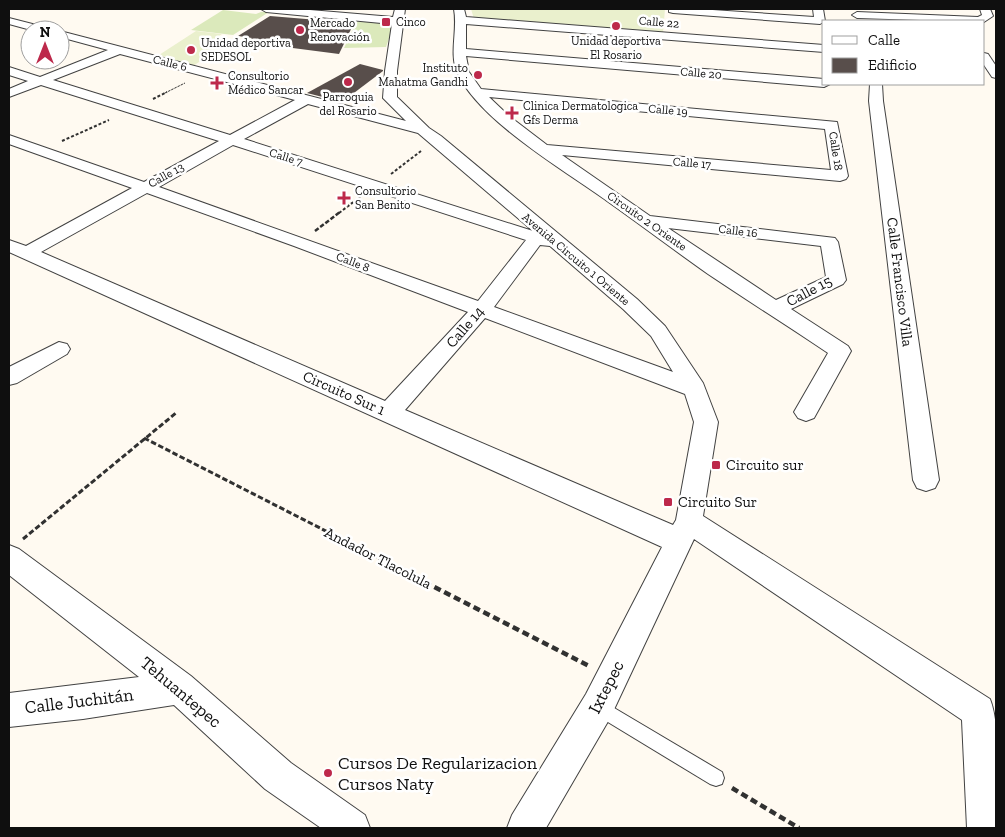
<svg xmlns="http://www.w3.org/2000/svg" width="1005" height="837" viewBox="0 0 1005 837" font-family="'Zilla Slab',serif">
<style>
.green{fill:#dbe9bb}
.pitch{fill:#eaf0cd}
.building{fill:#584e4b}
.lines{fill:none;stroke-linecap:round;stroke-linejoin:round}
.service-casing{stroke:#424242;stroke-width:2}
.minor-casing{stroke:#424242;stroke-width:2}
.path-far4{stroke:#313131;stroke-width:1;stroke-dasharray:2.5 1;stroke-linecap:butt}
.path-far3{stroke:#313131;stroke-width:2;stroke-dasharray:3 2;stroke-linecap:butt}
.path-far2{stroke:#313131;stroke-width:2.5;stroke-dasharray:4.5 2;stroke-linecap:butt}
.path-far1{stroke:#313131;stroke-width:3;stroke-dasharray:5.5 2.5;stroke-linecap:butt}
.path{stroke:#313131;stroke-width:4.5;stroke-dasharray:7 4;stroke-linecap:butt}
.service{fill:#fff;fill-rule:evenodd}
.minor{fill:#fff;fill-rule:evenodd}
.poi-dot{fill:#bd294b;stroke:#fff;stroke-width:2}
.labels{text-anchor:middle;stroke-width:5;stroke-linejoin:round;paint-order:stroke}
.far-poi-label{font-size:12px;fill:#0f0f0f;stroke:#fff;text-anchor:start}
.far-street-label{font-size:12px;fill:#0f0f0f;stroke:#fff}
.street-label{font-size:15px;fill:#0f0f0f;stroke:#fff}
.poi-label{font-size:15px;fill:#0f0f0f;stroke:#fff;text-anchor:start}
.near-street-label{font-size:18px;fill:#0f0f0f;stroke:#fff}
.near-poi-label{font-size:18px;fill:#0f0f0f;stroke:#fff;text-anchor:start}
</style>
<rect width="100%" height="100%" fill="#fffaf1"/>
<!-- green -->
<g class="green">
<polygon points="223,10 256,14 261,12 269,12 233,35 191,30"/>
<polygon points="360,21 394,24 386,47 344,48 356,23"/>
</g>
<!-- pitch -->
<g class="pitch">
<polygon points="471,9 665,9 663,33 474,19"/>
<polygon points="196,31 222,34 208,43 223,46 193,66 159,55"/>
</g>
<!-- building -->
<g class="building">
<polygon points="270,16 354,23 339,54 246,42 252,38 238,36"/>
<polygon points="360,64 383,70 383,71 342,102 307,93"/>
</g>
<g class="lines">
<defs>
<polygon id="service" points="599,699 722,772 724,778 722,784 716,786 710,784 593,713 591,707 593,701"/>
<g id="minor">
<path d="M261,9H298L393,17L395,9H405L397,71V97L429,128L441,136L637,299L665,326L703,383L718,422L703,516L990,699C1002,729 996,794 996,828H967L962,720L694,539L610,718L546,828H507L512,815L586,694L662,547L9,252V240L26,246L132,188L9,144V135L144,182L219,141L41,85L9,97V89L28,81L9,75V67L40,77L108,50L60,37V31L406,121L383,98L385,71L392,24L266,12ZM120,54L295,100L230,135L53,80ZM308,104L418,133L533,231L244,139ZM233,145L526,240L478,301L159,187ZM147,193L294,246L468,312L385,401L41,252ZM540,245L550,246L623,309L651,336L673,372L494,307ZM485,318L685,394L694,422L676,520L673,525L405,410Z"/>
<path d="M454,9H464L466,17L824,45V52L466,24V49L824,79V84H830L824,87L466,56L469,72L481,89L837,122L848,176L846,179L840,181L562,155L650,216L835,238L838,242L846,280L843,284L791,309L848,346L851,351L814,418L806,421L798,418L794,412L828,353C788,326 748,301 708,274C674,250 641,225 607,201C564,170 478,120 457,72C449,53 458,30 454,9ZM489,97L825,129L831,170L547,145L509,116ZM668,228L821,246L826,277L776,300Z"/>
<polygon points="669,9 698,9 814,17 813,9 823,9 825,21 820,24 673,13 669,12"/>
<polygon points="980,9 990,9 993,16 984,22 857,18 852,15 857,12 978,17 982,15"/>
<polygon points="9,18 48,28 50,30 31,30 9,24"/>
<polygon points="984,53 988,54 996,66 996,78 992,77 984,65"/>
<polygon points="870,84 882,84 883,101 939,480 935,488 926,491 917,488 913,480 869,101"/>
<polygon points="59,342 67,344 70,349 67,354 17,383 9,385 9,367"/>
<polygon points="9,545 19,549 191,676 291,763 365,815 370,828 321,828 265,789 174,705 83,719 9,727 9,693 139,677 9,575"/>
</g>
</defs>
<!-- service casing -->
<use href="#service" class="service-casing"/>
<!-- minor casing -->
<use href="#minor" class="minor-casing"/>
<!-- path-far4 -->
<polyline class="path-far4" points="165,93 185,83"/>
<!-- path-far3 -->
<g class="path-far3">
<polyline points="153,99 167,92"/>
<polyline points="62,141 109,120"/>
<polyline points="391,174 421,151"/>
<polyline points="339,213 360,197"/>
</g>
<!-- path-far2 -->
<polyline class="path-far2" points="315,231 340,212"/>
<!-- path-far1 -->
<g class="path-far1">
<polyline points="144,438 408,573"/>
<polyline points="23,539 176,413"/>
</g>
<!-- path -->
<g class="path">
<polyline points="405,572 589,666"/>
<polyline points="732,788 799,828"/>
</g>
<!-- service -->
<use href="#service" class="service"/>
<!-- minor -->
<use href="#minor" class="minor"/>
</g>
<!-- markers -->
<g class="poi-dot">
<rect x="381" y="17" width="10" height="10" rx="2.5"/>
<circle cx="616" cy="26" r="5"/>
<circle cx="300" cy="30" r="5"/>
<circle cx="191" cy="50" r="5"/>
<circle cx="478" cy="75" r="5"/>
<circle cx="348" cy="82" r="5"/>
<path d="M214.5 75.5h5v5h5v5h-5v5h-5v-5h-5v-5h5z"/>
<path d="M509.5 105.5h5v5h5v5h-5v5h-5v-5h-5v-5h5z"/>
<path d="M341.5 190.5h5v5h5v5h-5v5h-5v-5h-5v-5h5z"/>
<rect x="711" y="460" width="10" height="10" rx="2.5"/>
<rect x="663" y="497" width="10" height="10" rx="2.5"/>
<circle cx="328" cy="773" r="5"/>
</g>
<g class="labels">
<!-- far-poi labels -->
<g class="far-poi-label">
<text x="396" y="26">Cinco</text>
<text x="310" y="27">Mercado<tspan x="310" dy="14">Renovación</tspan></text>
<text x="616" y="45" text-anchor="middle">Unidad deportiva<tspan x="616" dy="14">El Rosario</tspan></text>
<text x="201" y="47">Unidad deportiva<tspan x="201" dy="14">SEDESOL</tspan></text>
<text x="468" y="72" text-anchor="end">Instituto<tspan x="468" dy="14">Mahatma Gandhi</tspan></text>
<text x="228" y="80">Consultorio<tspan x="228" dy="14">Médico Sancar</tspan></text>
<text x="348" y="101" text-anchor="middle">Parroquia<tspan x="348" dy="14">del Rosario</tspan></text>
<text x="523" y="110">Clinica Dermatologica<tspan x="523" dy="14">Gfs Derma</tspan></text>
<text x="355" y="195">Consultorio<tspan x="355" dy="14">San Benito</tspan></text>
</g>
<!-- far-street labels -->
<g class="far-street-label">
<text transform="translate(659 22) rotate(5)" y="4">Calle 22</text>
<text transform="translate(170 63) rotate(14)" y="4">Calle 6</text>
<text transform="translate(701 73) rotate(5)" y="4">Calle 20</text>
<text transform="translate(668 110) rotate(5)" y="4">Calle 19</text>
<text transform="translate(836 151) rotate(81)" y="4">Calle 18</text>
<text transform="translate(286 157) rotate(17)" y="4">Calle 7</text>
<text transform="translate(692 163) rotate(5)" y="4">Calle 17</text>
<text transform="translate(166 175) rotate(-29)" y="4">Calle 13</text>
<text transform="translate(647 221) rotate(35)" y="4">Circuito 2 Oriente</text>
<text transform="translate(738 231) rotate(7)" y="4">Calle 16</text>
<text transform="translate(576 259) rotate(40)" y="4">Avenida Circuito 1 Oriente</text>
<text transform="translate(353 262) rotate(21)" y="4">Calle 8</text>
</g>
<!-- street labels -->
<g class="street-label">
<text transform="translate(900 282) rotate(83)" y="5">Calle Francisco Villa</text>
<text transform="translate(809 291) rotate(-28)" y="5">Calle 15</text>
<text transform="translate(465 327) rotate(-49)" y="5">Calle 14</text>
<text transform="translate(344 393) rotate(24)" y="5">Circuito Sur 1</text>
<text transform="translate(378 558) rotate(27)" y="5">Andador Tlacolula</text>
</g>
<!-- poi labels -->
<g class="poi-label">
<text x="726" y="470">Circuito sur</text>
<text x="678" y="507">Circuito Sur</text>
</g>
<!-- near-street labels -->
<g class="near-street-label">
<text transform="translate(606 687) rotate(-63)" y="6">Ixtepec</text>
<text transform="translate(181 692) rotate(40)" y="6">Tehuantepec</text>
<text transform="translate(79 701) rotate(-7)" y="6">Calle Juchitán</text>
</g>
<!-- near-poi labels -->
<g class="near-poi-label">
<text x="338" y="769">Cursos De Regularizacion<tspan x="338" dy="21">Cursos Naty</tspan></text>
</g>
</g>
<!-- border -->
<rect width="1005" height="837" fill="none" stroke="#0f0f0f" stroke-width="20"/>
<!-- legend -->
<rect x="822" y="20" width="162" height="65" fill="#ffffff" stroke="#9f9f9f"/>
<rect x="832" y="36" width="25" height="8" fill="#ffffff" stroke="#9f9f9f"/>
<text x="868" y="45" font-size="15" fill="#0f0f0f">Calle</text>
<rect x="832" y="58" width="25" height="15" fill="#584e4b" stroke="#9f9f9f"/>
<text x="868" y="70" font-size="15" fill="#0f0f0f">Edificio</text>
<!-- north arrow -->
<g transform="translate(45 45)"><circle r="24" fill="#ffffff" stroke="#9f9f9f"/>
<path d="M0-4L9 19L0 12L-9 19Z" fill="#bd294b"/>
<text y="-8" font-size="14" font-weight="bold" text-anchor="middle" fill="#0f0f0f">N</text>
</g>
</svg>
